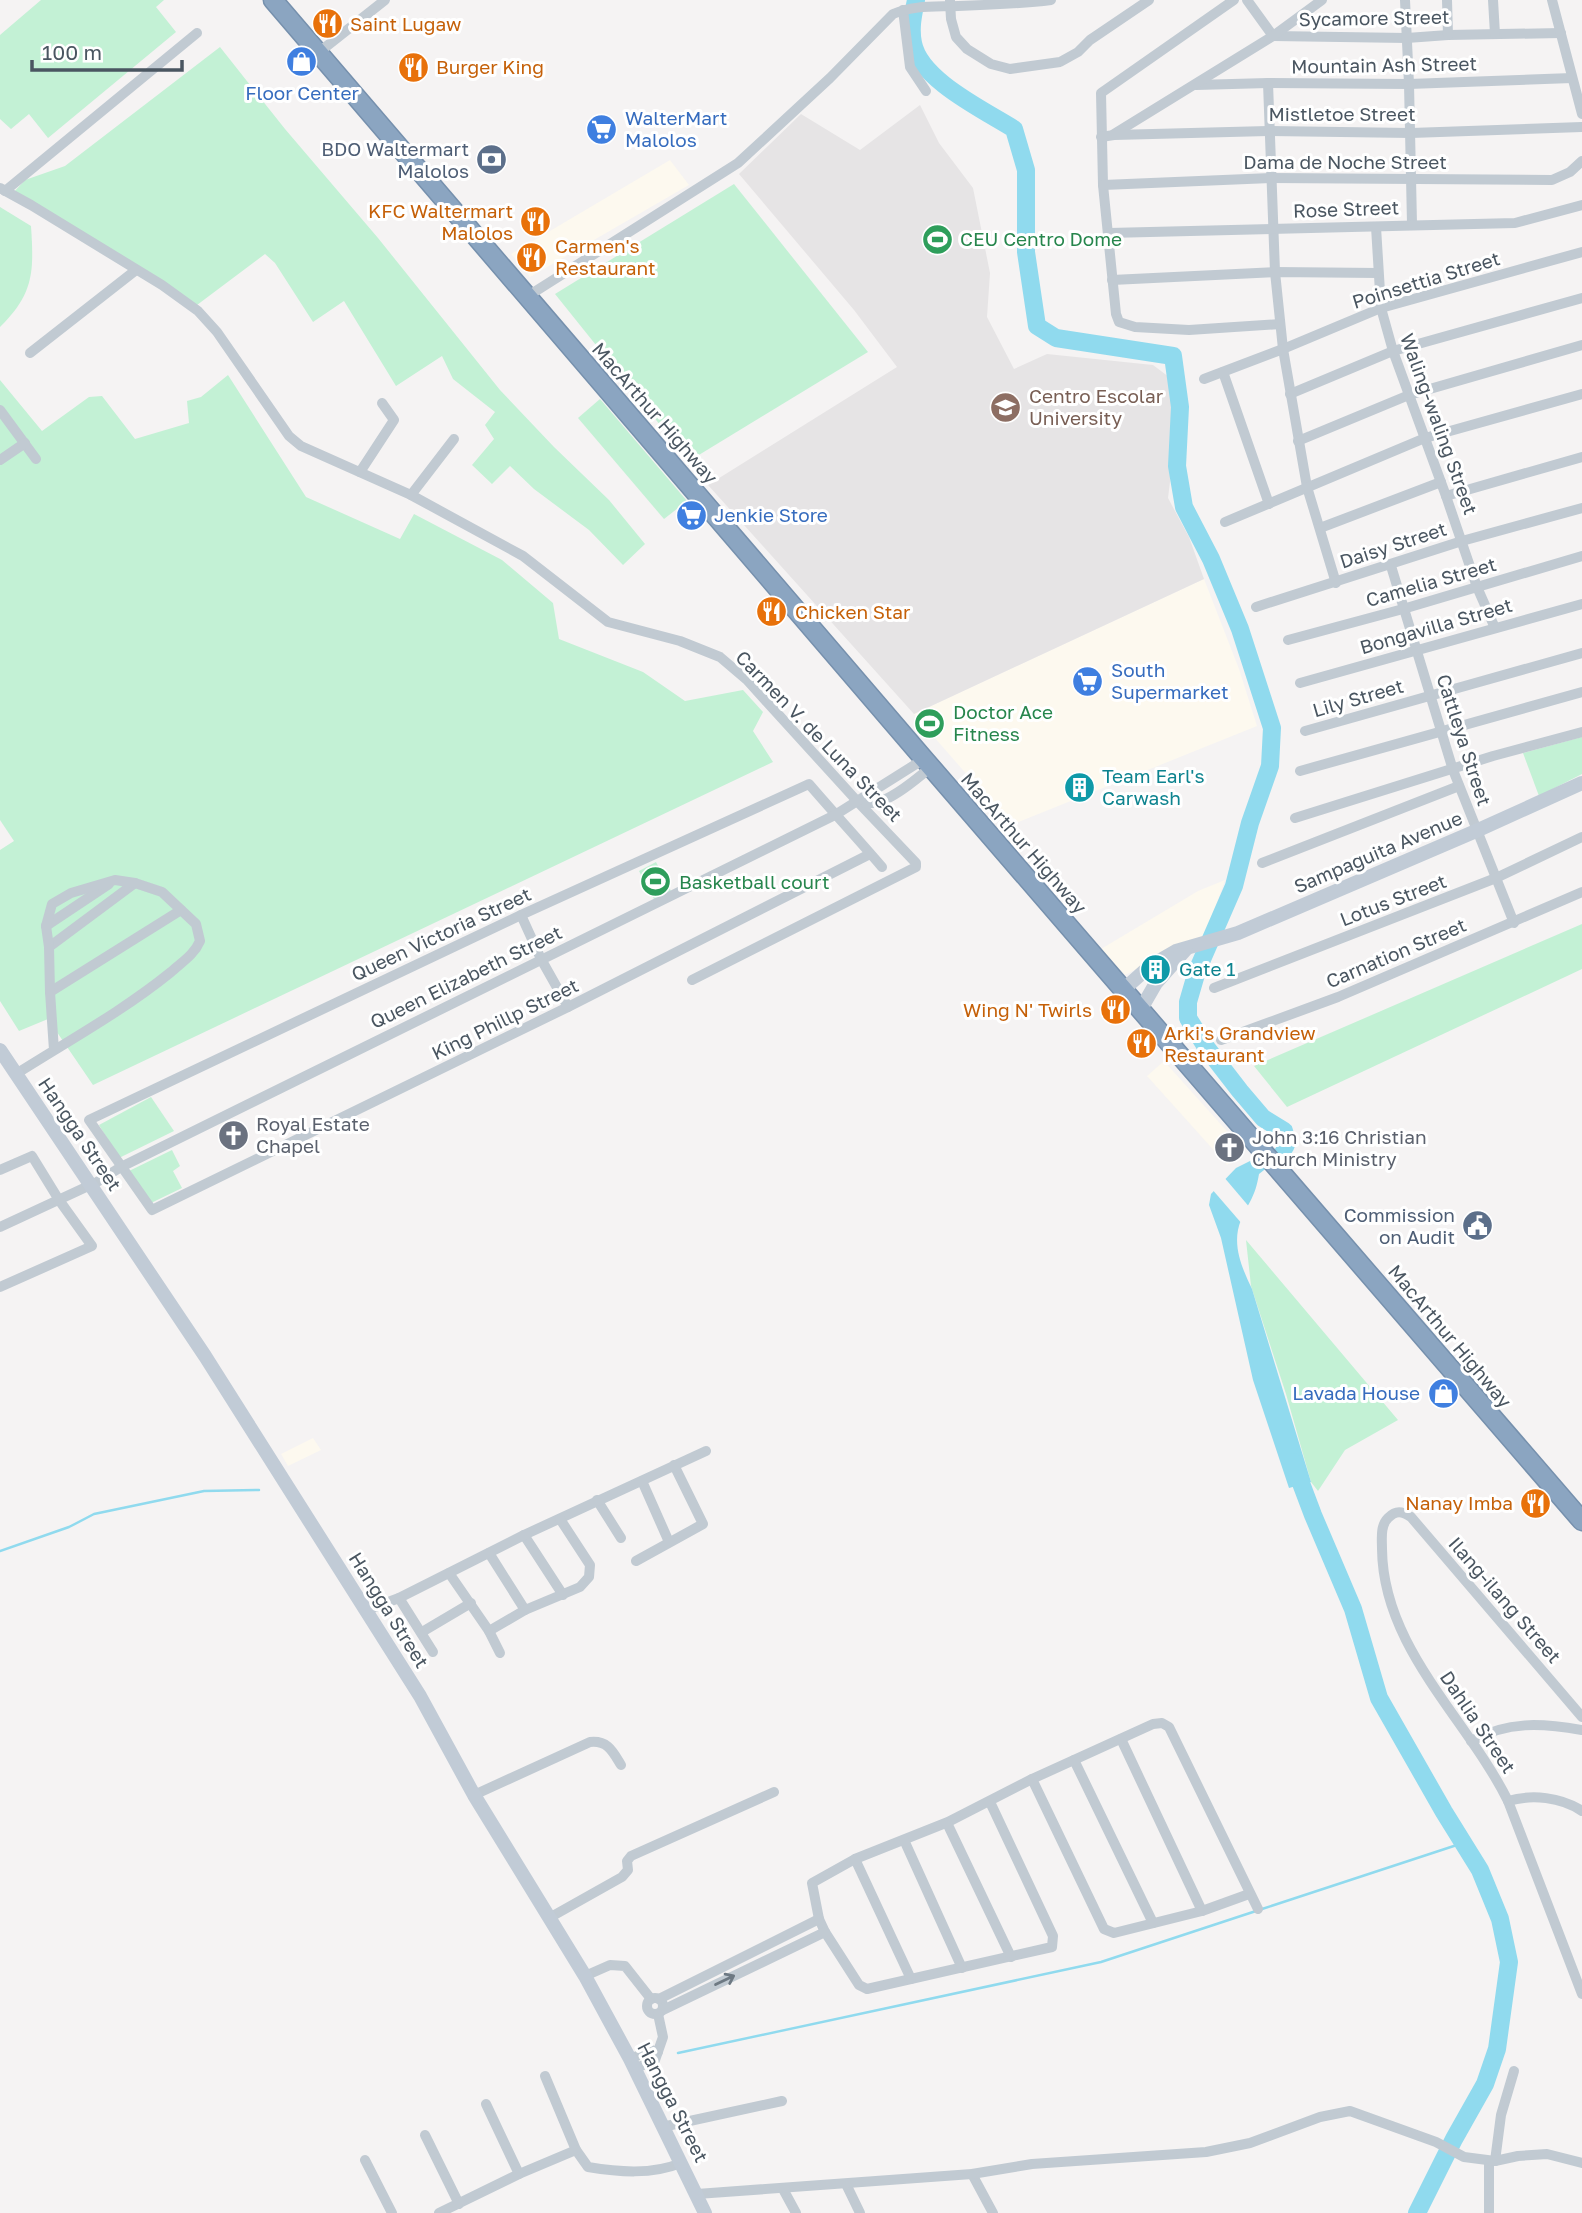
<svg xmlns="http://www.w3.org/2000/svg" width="1582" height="2213" viewBox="0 0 1582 2213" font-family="'Golos Text',sans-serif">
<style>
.commercial{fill:#fdf9ef}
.education{fill:#e6e4e5}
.green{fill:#c3f1d5}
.water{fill:#90daee}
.pier{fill:#f5f3f3}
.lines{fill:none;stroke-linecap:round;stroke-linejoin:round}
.stream{stroke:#90daee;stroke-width:2.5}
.river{stroke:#90daee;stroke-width:18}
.highway-casing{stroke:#7690ad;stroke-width:21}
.street{stroke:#c1cad2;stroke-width:10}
.secondary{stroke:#c1cbd6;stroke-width:14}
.highway{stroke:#8ba5c1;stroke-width:18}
.oneway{stroke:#6e7983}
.labels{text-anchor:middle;stroke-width:6;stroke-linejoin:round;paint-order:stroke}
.street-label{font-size:19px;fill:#4a5661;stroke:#fff}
.food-label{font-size:19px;fill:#c56008;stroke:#fff;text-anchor:start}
.shop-label{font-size:19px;fill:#366cbe;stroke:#fff;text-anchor:start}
.service-label{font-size:19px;fill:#4e5e75;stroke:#fff;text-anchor:end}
.leisure-label{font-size:19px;fill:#27864d;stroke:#fff;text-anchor:start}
.education-label{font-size:19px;fill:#785e54;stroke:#fff;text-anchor:start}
.culture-label{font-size:19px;fill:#0d838f;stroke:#fff;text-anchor:start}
.worship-label{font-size:19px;fill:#5b616d;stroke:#fff;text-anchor:start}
</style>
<rect width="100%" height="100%" fill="#f5f3f3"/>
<!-- commercial -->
<g class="commercial">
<polygon points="670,160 689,185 530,277 511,254"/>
<polygon points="1204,579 1239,669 1257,726 1011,825 914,714"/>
<polygon points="1225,880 1205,936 1184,943 1125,975 1101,949 1198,891"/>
<polygon points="1164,1061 1244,1150 1227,1165 1147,1076"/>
<polygon points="313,1438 321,1450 288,1466 281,1454"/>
</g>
<!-- education -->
<polygon class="education" points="920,105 939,143 973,188 990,273 987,317 1014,369 1047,354 1153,365 1169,377 1178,397 1178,417 1168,498 1189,537 1204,579 914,714 708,485 897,367 854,310 739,174 801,114 860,150"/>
<!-- green -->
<g class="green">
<polygon points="41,0 164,0 156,7 176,32 48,138 29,114 11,129 0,119 0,35"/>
<polygon points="220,47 285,129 378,238 500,390 554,447 609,500 645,544 623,565 589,530 534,489 510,466 492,484 472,465 494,439 485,425 495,412 453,379 442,356 396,386 344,301 313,322 275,263 265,254 197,305 13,193 25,180 65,166"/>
<polygon points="734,184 868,352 689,461 555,294"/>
<path d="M0,207L31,226C34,272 34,293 0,327Z"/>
<polygon points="228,375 306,497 400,539 414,514 502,560 553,603 559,639 643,672 685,701 743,690 763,712 753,731 773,762 93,1085 48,1019 19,1031 0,1001 0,850 14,841 0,820 0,380 42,431 89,397 102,396 135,439 189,423 187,401 201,397"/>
<polygon points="600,399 687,501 664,519 578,418"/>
<polygon points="1582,737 1582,774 1539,796 1523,753"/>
<polygon points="656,862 672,893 655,901 639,871"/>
<polygon points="1582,924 1582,969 1287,1107 1254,1066"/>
<polygon points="151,1097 174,1131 119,1158 99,1125"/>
<polygon points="172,1150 180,1166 173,1171 182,1188 151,1203 129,1171"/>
<polygon points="1246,1240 1398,1420 1345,1450 1318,1491 1311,1482 1286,1394 1251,1286"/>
</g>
<!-- water -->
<path class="water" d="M1283,1124C1288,1132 1293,1141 1288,1151L1259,1174C1255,1198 1249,1201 1241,1220C1231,1244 1242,1268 1252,1289L1311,1482L1289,1488L1253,1380L1221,1238L1209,1205L1211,1194L1236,1168L1280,1146L1282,1137L1276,1129Z"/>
<!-- pier -->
<polygon class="pier" points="1223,1176 1251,1209 1243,1225 1211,1188"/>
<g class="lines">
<!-- stream -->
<g class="stream">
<polyline points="0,1551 69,1527 94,1514 204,1491 259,1490"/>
<polyline points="1262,1909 1463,1843"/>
<polyline points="678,2053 1101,1962 1256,1911"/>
</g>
<!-- river -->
<g class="river">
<path d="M916,0C913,15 910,28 913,43C920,80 984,110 1014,129L1026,170V252L1037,326L1056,338L1173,356L1180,407L1177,466L1184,507L1211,559L1240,629L1272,728L1270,766L1250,823L1234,886L1197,971L1188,1002V1018L1206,1047L1240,1091L1263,1118L1284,1131L1287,1142L1285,1147"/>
<polyline points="1293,1462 1313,1515 1353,1609 1379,1698 1444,1812 1480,1870 1500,1919 1509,1962 1497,2049 1485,2084 1454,2139 1417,2213"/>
</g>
<defs>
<polyline id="highway" points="273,0 924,759 1582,1521"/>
</defs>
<!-- highway casing -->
<use href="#highway" class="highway-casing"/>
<!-- street -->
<g class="street">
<polyline points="1234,0 1101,93 1103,185 1116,314 1119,322 1135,327 1189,330 1280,324"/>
<polyline points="1247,0 1273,36 1407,38 1448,35 1561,33"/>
<polyline points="1405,0 1409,84 1412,224"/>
<polyline points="1447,0 1448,35"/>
<polyline points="1493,0 1495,34"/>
<polyline points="1552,0 1582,114"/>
<polyline points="950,1 951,19 956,37 967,49 991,64 1010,69 1060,62 1078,52 1090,40 1149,0"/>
<polyline points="903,10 910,67 926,91"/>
<polyline points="318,53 385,0"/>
<polyline points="1268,83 1275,272 1283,349 1307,487 1336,583"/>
<polyline points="1196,85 1268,83 1409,84 1572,78"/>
<polyline points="1114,134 1273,36 1322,0"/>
<polyline points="1101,137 1114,135 1268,131 1411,133 1582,127"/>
<polyline points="1103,185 1271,178 1552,180 1570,172 1582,161"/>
<polyline points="0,188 31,205 162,285 198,311 217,332 289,436 301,446 411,495 523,556 608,622 680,641 720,657 747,680 857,801 916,863 916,867 692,980"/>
<polyline points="5,191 197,33"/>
<polyline points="1376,227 1381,308 1393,351 1446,496 1477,587 1495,628"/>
<polyline points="1109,233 1515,223 1582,205"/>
<polyline points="1112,280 1275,272 1378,273"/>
<path d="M528,296L738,163L830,78L893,14C914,5 934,7 958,6C989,5 1020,4 1051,0"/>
<polyline points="30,353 136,270"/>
<polyline points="1223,372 1269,504"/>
<polyline points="1204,379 1283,349 1381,308 1582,252"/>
<polyline points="1290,394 1393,351 1582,298"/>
<polyline points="0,410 36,459"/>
<polyline points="1298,441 1409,395 1582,345"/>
<polyline points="0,460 25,443"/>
<polyline points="360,472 394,420 382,403"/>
<polyline points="411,495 454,439"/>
<polyline points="1446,496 1582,457"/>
<polyline points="1225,522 1425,438 1582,394"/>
<polyline points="1320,528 1441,482"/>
<polyline points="1391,566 1453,770 1514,923"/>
<polyline points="1256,607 1462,541 1582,508"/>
<polyline points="1288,640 1403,609 1582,556"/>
<polyline points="1300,683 1582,604"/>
<polyline points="1305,731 1582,653"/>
<polyline points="1300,771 1582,692"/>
<path d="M858,801C863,802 869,803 874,803C891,801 918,778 931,767"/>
<polyline points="1295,818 1493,756 1582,732"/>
<path d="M870,854L568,1007L152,1210L89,1120L521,915L809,784C833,812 858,839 882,867"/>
<polyline points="1262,863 1459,786"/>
<polyline points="521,915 541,959 568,1007"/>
<polyline points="46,926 109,884"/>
<polyline points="49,947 135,883"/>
<polyline points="1214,988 1496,878 1582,837"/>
<polyline points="50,992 181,910"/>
<polyline points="1221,1040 1338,997 1582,892"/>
<path d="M16,1074C68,1041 123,1011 171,972C182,962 194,955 200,941L196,924L162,892L135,883L115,880L71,893L52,904L46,926L49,947L50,992L54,1050"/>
<polyline points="0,1170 32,1156 59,1200 92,1246 0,1287"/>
<polyline points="0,1227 97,1182 121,1167 835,815 924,759"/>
<polyline points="642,1481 669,1542"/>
<polyline points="597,1500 621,1538"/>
<polyline points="524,1535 563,1595"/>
<polyline points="489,1553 525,1610"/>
<polyline points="636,1561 703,1524 674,1465"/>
<polyline points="449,1573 489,1631 500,1653"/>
<polyline points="399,1598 433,1652"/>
<polyline points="367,1610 399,1598 524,1535 706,1451"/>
<polyline points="489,1631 525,1610 580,1587 589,1577 590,1565 560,1519"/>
<polyline points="422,1632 471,1603"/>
<path d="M1582,1717L1411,1517C1402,1511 1396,1510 1388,1518C1380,1526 1382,1539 1382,1549C1383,1648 1467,1718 1508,1801L1582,1994"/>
<polyline points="1121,1739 1202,1911"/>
<path d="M1471,1741C1508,1721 1541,1723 1582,1730"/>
<polyline points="1074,1760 1153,1923"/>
<polyline points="1032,1779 1104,1929 1114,1933 1202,1911 1249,1894"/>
<path d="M474,1795L590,1742C608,1740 613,1752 621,1765"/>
<path d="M1508,1801C1532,1794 1561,1797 1582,1811"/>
<polyline points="990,1802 1053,1936 1052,1947 867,1989 859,1985 825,1932 819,1919 812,1883 855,1859 948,1822 1032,1779 1153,1724 1162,1723 1169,1727 1258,1909"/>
<polyline points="947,1823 1011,1957"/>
<polyline points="904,1840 962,1968"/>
<polyline points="855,1859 911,1979"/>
<polyline points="549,1918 622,1877 628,1870 627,1861 631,1856 774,1792"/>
<polyline points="585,1976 610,1965 625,1966 651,1999"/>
<circle cx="655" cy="2006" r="8"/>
<polyline points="659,1999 819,1919"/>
<polyline points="663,2010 825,1932"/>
<polyline points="630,2059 651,2050 658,2052"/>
<polyline points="634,2069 655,2060 663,2037 658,2014"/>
<path d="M545,2076L576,2150L588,2167C618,2172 652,2175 681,2163"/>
<polyline points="486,2104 519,2174"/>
<polyline points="662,2127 782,2101"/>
<polyline points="425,2135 459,2204"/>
<polyline points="365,2160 392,2213"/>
<polyline points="1489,2161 1489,2213"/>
<polyline points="1495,2161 1501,2115 1514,2071"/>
<polyline points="972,2174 993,2213"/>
<polyline points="846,2184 860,2213"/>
<polyline points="783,2189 796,2213"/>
<polyline points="697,2194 972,2174 1032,2164 1206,2152 1250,2143 1320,2117 1350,2111 1436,2142 1464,2157 1495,2161 1518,2156 1547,2154 1582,2163"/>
<polyline points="439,2213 519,2174 576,2150"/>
</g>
<!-- secondary -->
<g class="secondary">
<polyline points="1123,990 1150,966 1176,951 1238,933 1476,831 1582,783"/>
<polyline points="1141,1009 1156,983 1186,949"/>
<polyline points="0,1050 205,1356 420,1696 474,1795 585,1976 630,2059 705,2213"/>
</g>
<!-- highway -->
<use href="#highway" class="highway"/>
</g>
<!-- one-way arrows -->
<defs><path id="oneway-shaft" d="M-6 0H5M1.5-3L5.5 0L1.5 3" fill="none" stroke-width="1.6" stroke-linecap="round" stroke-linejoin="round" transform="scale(1.75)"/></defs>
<use class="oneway" href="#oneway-shaft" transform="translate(725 1980) rotate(-26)"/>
<!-- icons -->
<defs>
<symbol id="restaurant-disc" viewBox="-11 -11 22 22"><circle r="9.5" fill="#e8710a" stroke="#fff"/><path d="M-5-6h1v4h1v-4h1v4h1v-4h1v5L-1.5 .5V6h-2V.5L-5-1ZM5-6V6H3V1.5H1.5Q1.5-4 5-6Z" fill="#fff"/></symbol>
<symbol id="shop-disc" viewBox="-11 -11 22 22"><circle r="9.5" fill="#3f7fe0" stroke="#fff"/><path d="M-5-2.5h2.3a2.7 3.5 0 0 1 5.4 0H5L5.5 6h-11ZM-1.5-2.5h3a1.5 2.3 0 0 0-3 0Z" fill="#fff"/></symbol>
<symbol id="supermarket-disc" viewBox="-11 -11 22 22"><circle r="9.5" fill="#3f7fe0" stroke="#fff"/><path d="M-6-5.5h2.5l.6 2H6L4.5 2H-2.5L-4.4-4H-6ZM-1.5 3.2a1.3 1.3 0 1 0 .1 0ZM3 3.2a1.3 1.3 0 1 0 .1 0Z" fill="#fff"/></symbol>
<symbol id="bank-disc" viewBox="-11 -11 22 22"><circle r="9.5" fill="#5c6f8a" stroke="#fff"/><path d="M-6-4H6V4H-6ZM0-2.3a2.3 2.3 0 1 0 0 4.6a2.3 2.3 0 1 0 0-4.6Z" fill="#fff"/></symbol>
<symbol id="stadium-disc" viewBox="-11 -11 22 22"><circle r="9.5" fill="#2e9e5b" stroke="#fff"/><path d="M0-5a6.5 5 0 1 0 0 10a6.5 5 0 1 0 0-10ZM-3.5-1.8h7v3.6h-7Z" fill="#fff"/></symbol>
<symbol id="university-disc" viewBox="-11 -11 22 22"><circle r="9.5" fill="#8d6e63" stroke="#fff"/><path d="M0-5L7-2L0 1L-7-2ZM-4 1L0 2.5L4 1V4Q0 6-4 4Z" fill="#fff"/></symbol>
<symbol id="building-disc" viewBox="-11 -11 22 22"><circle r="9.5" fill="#0f9aa8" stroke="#fff"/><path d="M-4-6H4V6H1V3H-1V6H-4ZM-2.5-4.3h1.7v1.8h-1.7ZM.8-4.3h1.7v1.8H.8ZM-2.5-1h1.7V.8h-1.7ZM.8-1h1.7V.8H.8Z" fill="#fff"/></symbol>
<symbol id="church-disc" viewBox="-11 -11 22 22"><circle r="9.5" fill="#6b7280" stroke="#fff"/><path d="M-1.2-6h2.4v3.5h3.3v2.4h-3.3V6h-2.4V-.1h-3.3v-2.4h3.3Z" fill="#fff"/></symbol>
<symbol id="civic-disc" viewBox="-11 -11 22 22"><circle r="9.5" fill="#5c6f8a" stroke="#fff"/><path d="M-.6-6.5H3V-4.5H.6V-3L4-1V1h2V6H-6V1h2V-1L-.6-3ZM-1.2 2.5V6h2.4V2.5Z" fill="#fff"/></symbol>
</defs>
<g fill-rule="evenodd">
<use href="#restaurant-disc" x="310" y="6" width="35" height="35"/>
<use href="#shop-disc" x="284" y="44" width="35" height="35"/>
<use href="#restaurant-disc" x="396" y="50" width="35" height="35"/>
<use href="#supermarket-disc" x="584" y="112" width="35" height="35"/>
<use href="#bank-disc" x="474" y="142" width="35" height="35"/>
<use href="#restaurant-disc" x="518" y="204" width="35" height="35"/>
<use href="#stadium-disc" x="920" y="222" width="35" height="35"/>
<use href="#restaurant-disc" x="514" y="240" width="35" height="35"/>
<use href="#university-disc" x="988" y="390" width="35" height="35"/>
<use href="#supermarket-disc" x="674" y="498" width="35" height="35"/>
<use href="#restaurant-disc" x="754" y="594" width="35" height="35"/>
<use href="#supermarket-disc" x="1070" y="664" width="35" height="35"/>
<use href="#stadium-disc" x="912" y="706" width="35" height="35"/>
<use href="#building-disc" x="1062" y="770" width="35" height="35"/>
<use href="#stadium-disc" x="638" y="864" width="35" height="35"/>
<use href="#building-disc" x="1138" y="952" width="35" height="35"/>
<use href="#restaurant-disc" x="1098" y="992" width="35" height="35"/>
<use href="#restaurant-disc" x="1124" y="1026" width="35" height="35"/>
<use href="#church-disc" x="216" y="1118" width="35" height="35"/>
<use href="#church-disc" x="1212" y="1130" width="35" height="35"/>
<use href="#civic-disc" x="1460" y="1208" width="35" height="35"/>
<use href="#shop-disc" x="1426" y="1376" width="35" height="35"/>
<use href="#restaurant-disc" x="1518" y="1486" width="35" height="35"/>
</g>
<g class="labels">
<!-- street labels -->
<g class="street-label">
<text transform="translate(1374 18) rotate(-1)" y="7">Sycamore Street</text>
<text transform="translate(1384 65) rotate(-1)" y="7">Mountain Ash Street</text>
<text x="1342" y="121">Mistletoe Street</text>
<text x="1345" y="169">Dama de Noche Street</text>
<text transform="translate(1346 209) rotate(-2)" y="7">Rose Street</text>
<text transform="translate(1426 280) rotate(-17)" y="7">Poinsettia Street</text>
<text transform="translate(655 413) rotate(49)" y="7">MacArthur Highway</text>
<text transform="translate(1439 424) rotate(70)" y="7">Waling-waling Street</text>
<text transform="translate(1393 545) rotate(-18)" y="7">Daisy Street</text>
<text transform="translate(1431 582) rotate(-16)" y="7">Camelia Street</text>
<text transform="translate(1436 626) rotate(-16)" y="7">Bongavilla Street</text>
<text transform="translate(1358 698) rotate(-16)" y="7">Lily Street</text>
<text transform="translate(819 736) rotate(46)" y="7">Carmen V. de Luna Street</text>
<text transform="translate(1464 740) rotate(72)" y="7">Cattleya Street</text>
<text transform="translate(1024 843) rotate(49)" y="7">MacArthur Highway</text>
<text transform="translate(1378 852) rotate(-23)" y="7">Sampaguita Avenue</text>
<text transform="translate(1393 900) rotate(-21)" y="7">Lotus Street</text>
<text transform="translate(441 934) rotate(-25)" y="7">Queen Victoria Street</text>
<text transform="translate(1396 953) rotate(-23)" y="7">Carnation Street</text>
<text transform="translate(466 977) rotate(-26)" y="7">Queen Elizabeth Street</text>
<text transform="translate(505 1019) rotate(-26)" y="7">King Phillp Street</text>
<text transform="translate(80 1134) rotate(56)" y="7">Hangga Street</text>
<text transform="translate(1450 1336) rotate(50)" y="7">MacArthur Highway</text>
<text transform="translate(1505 1600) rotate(49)" y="7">Ilang-ilang Street</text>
<text transform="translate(389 1610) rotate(58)" y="7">Hangga Street</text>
<text transform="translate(1478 1722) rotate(56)" y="7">Dahlia Street</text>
<text transform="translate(673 2102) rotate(63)" y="7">Hangga Street</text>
</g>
<!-- food labels -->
<g class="food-label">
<text x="350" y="31">Saint Lugaw</text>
<text x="436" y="74">Burger King</text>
<text x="513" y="218" text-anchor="end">KFC Waltermart<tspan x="513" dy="22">Malolos</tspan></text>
<text x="555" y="253">Carmen's<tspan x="555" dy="22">Restaurant</tspan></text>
<text x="795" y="619">Chicken Star</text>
<text x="1092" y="1017" text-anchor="end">Wing N' Twirls</text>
<text x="1164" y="1040">Arki's Grandview<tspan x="1164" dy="22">Restaurant</tspan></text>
<text x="1513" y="1510" text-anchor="end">Nanay Imba</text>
</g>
<!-- shop labels -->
<g class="shop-label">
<text x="302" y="100" text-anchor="middle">Floor Center</text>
<text x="625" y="125">WalterMart<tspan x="625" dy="22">Malolos</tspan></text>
<text x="714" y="522">Jenkie Store</text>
<text x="1111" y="677">South<tspan x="1111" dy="22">Supermarket</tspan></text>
<text x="1420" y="1400" text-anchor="end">Lavada House</text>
</g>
<!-- service labels -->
<g class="service-label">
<text x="469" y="156">BDO Waltermart<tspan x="469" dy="22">Malolos</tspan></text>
<text x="1455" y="1222">Commission<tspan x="1455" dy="22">on Audit</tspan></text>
</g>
<!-- leisure labels -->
<g class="leisure-label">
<text x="960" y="246">CEU Centro Dome</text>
<text x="953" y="719">Doctor Ace<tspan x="953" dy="22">Fitness</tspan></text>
<text x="679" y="889">Basketball court</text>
</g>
<!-- education labels -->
<g class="education-label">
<text x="1029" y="403">Centro Escolar<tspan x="1029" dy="22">University</tspan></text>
</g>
<!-- culture labels -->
<g class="culture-label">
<text x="1102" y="783">Team Earl's<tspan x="1102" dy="22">Carwash</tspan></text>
<text x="1179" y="976">Gate 1</text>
</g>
<!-- worship labels -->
<g class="worship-label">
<text x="256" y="1131">Royal Estate<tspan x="256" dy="22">Chapel</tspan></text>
<text x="1252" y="1144">John 3:16 Christian<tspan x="1252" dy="22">Church Ministry</tspan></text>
</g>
</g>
<!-- scale -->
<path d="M32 60v10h150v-10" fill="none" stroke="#4a5661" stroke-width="3.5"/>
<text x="42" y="60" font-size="21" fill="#4a5661" stroke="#ffffff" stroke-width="5" paint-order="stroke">100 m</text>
</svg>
